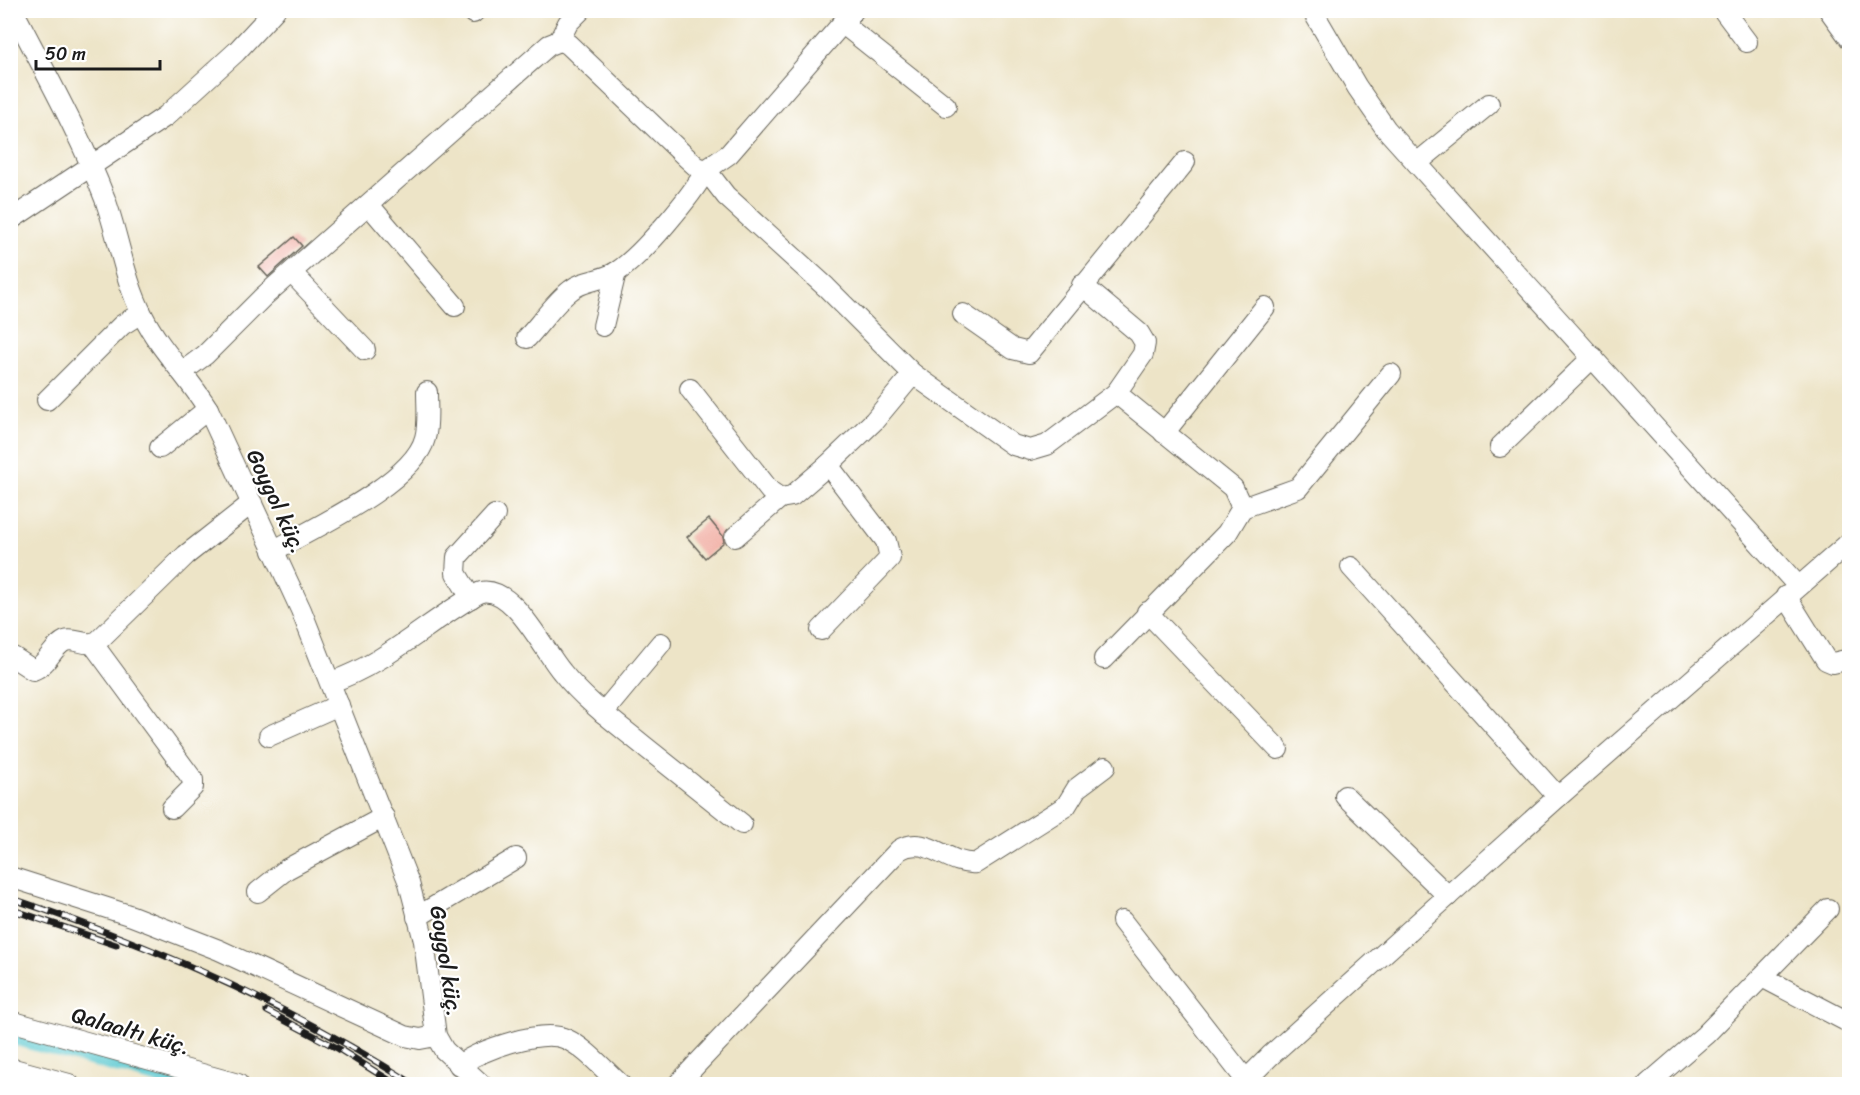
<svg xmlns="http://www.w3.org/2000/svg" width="1860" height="1095" viewBox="0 0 1860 1095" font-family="Sriracha,sans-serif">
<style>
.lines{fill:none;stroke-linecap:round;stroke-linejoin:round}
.canal{stroke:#5cc9d0;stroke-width:18}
.building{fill:#f1afa4}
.minor-casing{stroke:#656258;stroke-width:22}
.minor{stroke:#fff;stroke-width:20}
.rail-casing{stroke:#1c1c1c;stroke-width:7}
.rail{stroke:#fff;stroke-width:4.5;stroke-dasharray:14;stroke-linecap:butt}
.labels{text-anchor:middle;stroke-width:4.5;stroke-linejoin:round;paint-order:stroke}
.street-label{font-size:22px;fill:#1c1c1c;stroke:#fff}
</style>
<rect width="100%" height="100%" fill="#fff"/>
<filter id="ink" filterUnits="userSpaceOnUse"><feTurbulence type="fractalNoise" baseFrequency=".0167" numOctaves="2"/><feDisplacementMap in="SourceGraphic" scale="12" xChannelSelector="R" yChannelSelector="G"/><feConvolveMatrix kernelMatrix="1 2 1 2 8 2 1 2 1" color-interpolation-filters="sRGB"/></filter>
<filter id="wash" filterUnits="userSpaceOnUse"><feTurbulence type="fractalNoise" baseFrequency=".008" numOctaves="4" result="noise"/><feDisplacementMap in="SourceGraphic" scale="24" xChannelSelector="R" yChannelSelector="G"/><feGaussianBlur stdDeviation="1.35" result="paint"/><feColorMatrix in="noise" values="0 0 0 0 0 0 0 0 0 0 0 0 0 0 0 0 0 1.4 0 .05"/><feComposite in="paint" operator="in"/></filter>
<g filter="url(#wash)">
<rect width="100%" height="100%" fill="#ede4c7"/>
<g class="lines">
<!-- canal -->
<polyline class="canal" points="10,1035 189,1084"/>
</g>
<g id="blocks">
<!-- building -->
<g class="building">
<polygon points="294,237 302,246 268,277 259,267"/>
<polygon points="709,519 723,536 724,542 705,558 687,537"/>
</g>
</g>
</g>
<g filter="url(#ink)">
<use href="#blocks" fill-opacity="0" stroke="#656258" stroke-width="1.5"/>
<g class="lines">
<defs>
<g id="minor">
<path d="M13,10C45,72 80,134 105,199C119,238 124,279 143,316C160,350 188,376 208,409L301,610L409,883L424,941L436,1036L444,1050L481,1084"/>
<polyline points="1312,10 1357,87 1386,129 1798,586"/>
<polyline points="1723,10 1747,42"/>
<polyline points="1829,10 1850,39"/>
<polyline points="473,13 476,10"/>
<polyline points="843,24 946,106"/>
<polyline points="559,41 568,23 581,10"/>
<polyline points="1417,163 1489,104"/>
<polyline points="369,205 455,306"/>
<polyline points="10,220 166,116 236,52 275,10"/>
<polyline points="292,273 365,350"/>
<polyline points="1082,285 1139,333 1145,343 1143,354 1116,393"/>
<polyline points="963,314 1013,349 1029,353 1185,162"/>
<polyline points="603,326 616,272"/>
<path d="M527,338C541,323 555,302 571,290C585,279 603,281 618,271C643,254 691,197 706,170L726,196L826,287L913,374L1013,445L1030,450L1047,445L1116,393L1233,488L1242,508L1227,533L1104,659"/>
<polyline points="182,372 205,355 263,297 549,45 559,41 568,44 687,158 697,167 706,170 729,154 854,10"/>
<polyline points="690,389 770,491 780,498 792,496 828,465"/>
<polyline points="47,400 122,325 141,313"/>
<polyline points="1164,433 1265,307"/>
<polyline points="1500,447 1593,357"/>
<polyline points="160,448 208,409"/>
<polyline points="1242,508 1298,488 1391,374"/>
<polyline points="735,537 780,498"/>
<path d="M273,551C312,529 414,482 425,438C429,424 427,407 427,392"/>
<polyline points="1351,567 1558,797"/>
<polyline points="1786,596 1826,660 1833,663 1850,659"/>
<polyline points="471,598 456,573 457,557 495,515"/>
<polyline points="1147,612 1278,749"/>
<polyline points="821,630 890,558 886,541 828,465 874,421 913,374"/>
<polyline points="93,644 193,780 193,787 172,808"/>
<path d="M13,657L33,670C48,665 52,647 65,641C76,637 86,648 98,641L186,555L252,503"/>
<path d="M331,682C388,663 429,620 481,592C514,586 543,650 562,672C585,701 616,723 644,746C677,772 709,798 742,824"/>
<polyline points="603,713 661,643"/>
<polyline points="269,736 339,705"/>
<polyline points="1345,796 1448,896"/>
<polyline points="10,877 132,916 219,950 405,1036 420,1039 436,1036"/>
<polyline points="258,892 287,869 384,817"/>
<polyline points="417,917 516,858"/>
<polyline points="1122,921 1249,1084"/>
<polyline points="1762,977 1850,1023"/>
<polyline points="10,1021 238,1084"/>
<path d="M459,1065C480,1050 542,1028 566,1039C586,1048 604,1070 620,1084"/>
<polyline points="10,1068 69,1084"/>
<path d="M678,1084L899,850C926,833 948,866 976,863L1066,806L1077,788L1105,767"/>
<polyline points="1242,1084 1270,1056 1558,797 1850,542"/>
<polyline points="1648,1084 1705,1035 1828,909"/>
</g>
</defs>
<!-- minor casing -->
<use href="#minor" class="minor-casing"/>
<!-- minor -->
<use href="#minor" class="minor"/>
<defs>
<g id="rail">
<path d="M10,898C152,945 287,1004 413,1084"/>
<polyline points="10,909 116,945"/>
<polyline points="267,1011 339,1049 395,1084"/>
</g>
</defs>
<!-- rail casing -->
<use href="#rail" class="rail-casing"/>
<!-- rail -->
<use href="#rail" class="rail"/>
</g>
</g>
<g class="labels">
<!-- street labels -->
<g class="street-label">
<text transform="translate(277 501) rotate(65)" y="8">Goygol küç.</text>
<text transform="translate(447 961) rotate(81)" y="8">Goygol küç.</text>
<text transform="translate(131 1030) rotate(16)" y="8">Qalaaltı küç.</text>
</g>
</g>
<!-- margin -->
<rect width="1860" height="1095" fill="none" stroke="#fff" stroke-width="36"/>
<!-- scale -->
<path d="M36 60v9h124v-9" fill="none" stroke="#1c1c1c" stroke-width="3"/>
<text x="45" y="60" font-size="18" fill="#1c1c1c" stroke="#ffffff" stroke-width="4.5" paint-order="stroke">50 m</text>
</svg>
